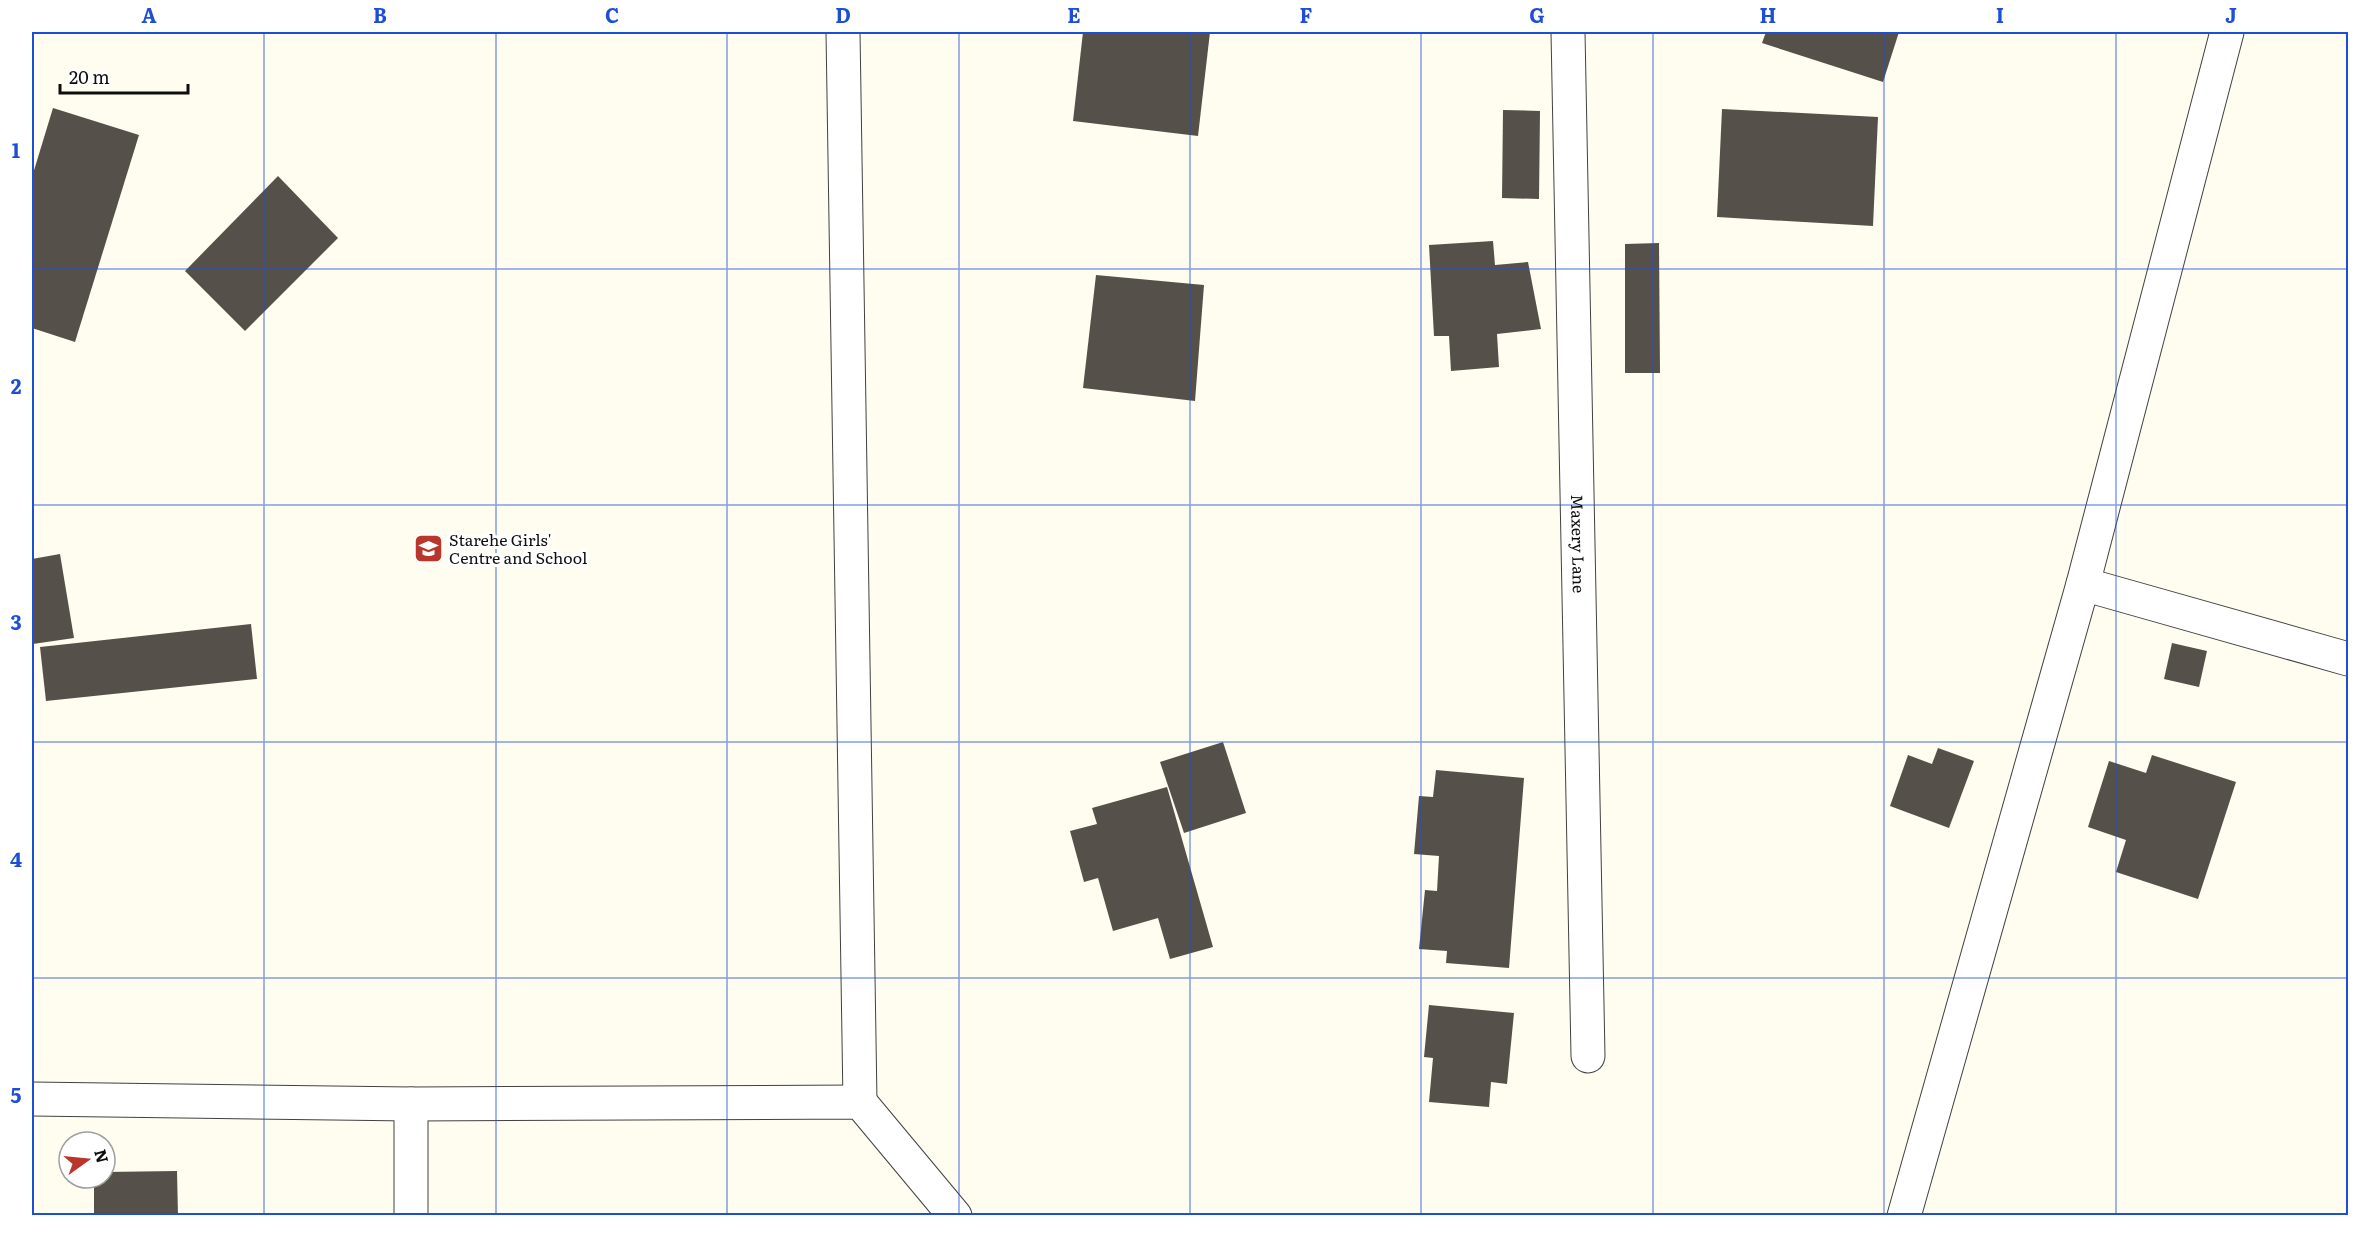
<svg xmlns="http://www.w3.org/2000/svg" width="2380" height="1247" viewBox="0 0 2380 1247" font-family="Literata,serif">
<style>
.building{fill:#56504b}
.lines{fill:none;stroke-linecap:round;stroke-linejoin:round}
.minor-casing{stroke:#414141;stroke-width:35}
.minor{stroke:#fff;stroke-width:33}
.grid{fill:none;stroke:#1d4ed8;stroke-width:1.5;stroke-opacity:0.55}
.labels{text-anchor:middle;stroke-width:6;stroke-linejoin:round;paint-order:stroke}
.poi-label{font-size:16px;fill:#0e0e0e;stroke:#fff;text-anchor:start}
.street-label{font-size:16px;fill:#0e0e0e;stroke:#fff}
.neatline{fill:none;stroke:#1d4ed8;stroke-width:2}
.grid-label{font-size:20px;text-anchor:middle;font-weight:bold;fill:#1d4ed8}
</style>
<rect width="100%" height="100%" fill="#fefdef"/>
<!-- building -->
<g class="building">
<polygon points="1083,32 1210,32 1198,136 1073,121"/>
<polygon points="1766,32 1899,32 1883,82 1762,43"/>
<polygon points="53,108 139,135 75,342 32,328 32,177"/>
<polygon points="1722,109 1878,117 1873,226 1717,217"/>
<polygon points="1503,110 1540,111 1539,199 1502,198"/>
<polygon points="278,176 338,238 245,331 185,271"/>
<polygon points="1493,241 1495,265 1528,262 1541,329 1497,334 1499,367 1451,371 1449,336 1434,336 1429,245"/>
<polygon points="1659,243 1660,373 1625,373 1625,244"/>
<polygon points="1096,275 1204,285 1195,401 1083,388"/>
<polygon points="60,554 74,638 33,644 32,559"/>
<polygon points="251,624 257,679 46,701 40,647"/>
<polygon points="2172,643 2207,651 2199,687 2164,679"/>
<polygon points="1223,742 1246,813 1184,833 1160,762"/>
<polygon points="1938,748 1974,761 1949,828 1890,806 1908,755 1932,764"/>
<polygon points="2152,755 2236,782 2198,899 2116,872 2126,840 2088,827 2109,761 2146,773"/>
<polygon points="1436,770 1524,778 1509,968 1446,963 1447,951 1419,949 1425,890 1437,891 1439,856 1414,854 1419,796 1433,797"/>
<polygon points="1167,787 1213,947 1170,959 1158,918 1113,931 1098,878 1084,882 1070,831 1097,824 1092,808"/>
<polygon points="1429,1005 1514,1013 1507,1084 1491,1082 1489,1107 1429,1102 1433,1058 1424,1057"/>
<polygon points="177,1171 178,1216 94,1216 94,1178 105,1178 105,1172"/>
</g>
<g class="lines">
<defs>
<g id="minor">
<polyline points="843,32 860,1102"/>
<path id="s1" d="M1568,32L1588,1056"/>
<polyline points="2083,584 2348,659"/>
<polyline points="32,1099 411,1104 860,1102 955,1216"/>
<polyline points="411,1216 411,1104"/>
<polyline points="1904,1216 2083,584 2227,32"/>
</g>
</defs>
<!-- minor casing -->
<use href="#minor" class="minor-casing"/>
<!-- minor -->
<use href="#minor" class="minor"/>
</g>
<!-- grid -->
<path class="grid" d="M264,32V1216M496,32V1216M727,32V1216M959,32V1216M1190,32V1216M1421,32V1216M1653,32V1216M1884,32V1216M2116,32V1216M32,269H2348M32,505H2348M32,742H2348M32,978H2348"/>
<!-- icons -->
<defs>
<symbol id="school-square" viewBox="-11 -11 22 22"><rect x="-9" y="-9" width="18" height="18" rx="4" fill="#b8362b" stroke="#fff"/><path d="M0-5L7-2L0 1L-7-2ZM-4 1L0 2.5L4 1V4Q0 6-4 4Z" fill="#fff"/></symbol>
</defs>
<g fill-rule="evenodd">
<use href="#school-square" x="412" y="532" width="33" height="33"/>
</g>
<g class="labels">
<!-- poi labels -->
<g class="poi-label">
<text x="449" y="546">Starehe Girls'<tspan x="449" dy="18">Centre and School</tspan></text>
</g>
<!-- street labels -->
<g class="street-label">
<text dy="6" stroke="none"><textPath href="#s1" startOffset="512">Maxery Lane</textPath></text>
</g>
</g>
<!-- border -->
<rect width="2380" height="1247" fill="none" stroke="#ffffff" stroke-width="66"/>
<!-- north arrow -->
<g transform="translate(87 1160) rotate(75)"><circle r="28" fill="#ffffff" stroke="#9f9f9f" stroke-width="1.5"/>
<path d="M0-4.5L10 22L0 15L-10 22Z" fill="#b8362b"/>
<text y="-9" font-size="16" font-weight="bold" text-anchor="middle" fill="#0e0e0e">N</text>
</g>
<!-- scale -->
<path d="M60 84v9h128v-9" fill="none" stroke="#0e0e0e" stroke-width="3"/>
<text x="69" y="84" font-size="18" fill="#0e0e0e" stroke="#ffffff" stroke-width="4.5" paint-order="stroke">20 m</text>
<rect x="33" y="33" width="2314" height="1181" class="neatline"/>
<g class="grid-label">
<text x="149" y="23">A</text>
<text x="380" y="23">B</text>
<text x="612" y="23">C</text>
<text x="843" y="23">D</text>
<text x="1074" y="23">E</text>
<text x="1306" y="23">F</text>
<text x="1537" y="23">G</text>
<text x="1768" y="23">H</text>
<text x="2000" y="23">I</text>
<text x="2231" y="23">J</text>
<text x="16" y="158">1</text>
<text x="16" y="394">2</text>
<text x="16" y="630">3</text>
<text x="16" y="867">4</text>
<text x="16" y="1103">5</text>
</g>
</svg>
